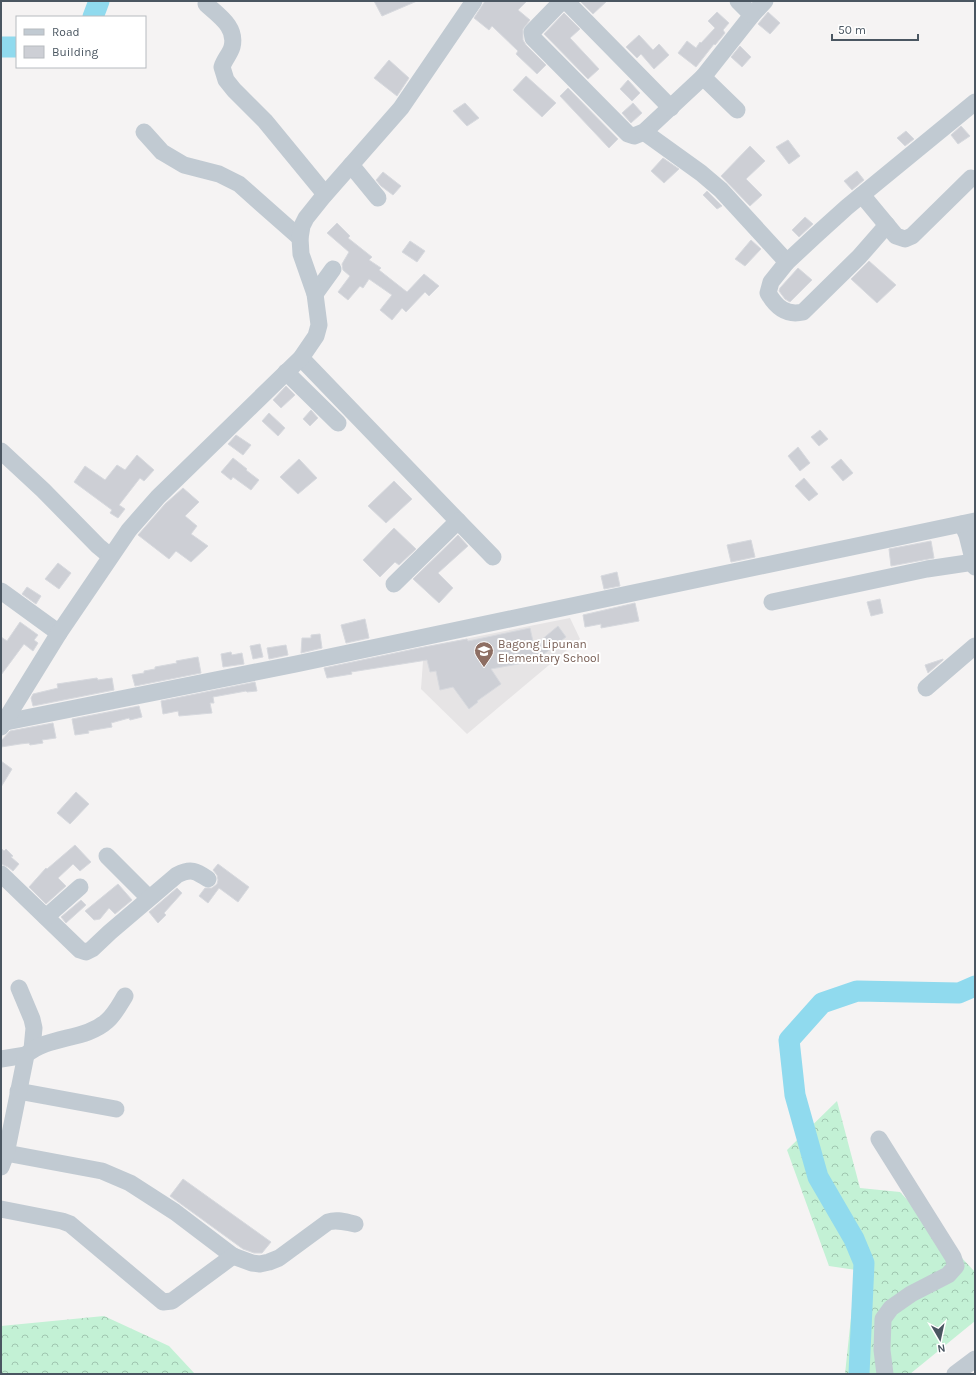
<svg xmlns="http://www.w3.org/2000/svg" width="976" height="1375" viewBox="0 0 976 1375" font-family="Karla,sans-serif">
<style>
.education{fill:#e6e4e5}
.forest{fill:url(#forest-crowns)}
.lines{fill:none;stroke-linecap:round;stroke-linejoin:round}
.river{stroke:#90daee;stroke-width:21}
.building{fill:#cdcfd5;stroke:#d7d9de}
.minor{stroke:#c1cad2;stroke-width:17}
.labels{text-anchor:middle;stroke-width:4;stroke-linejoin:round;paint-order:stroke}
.education-label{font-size:12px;fill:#785e54;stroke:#fff;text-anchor:start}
</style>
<defs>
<pattern id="forest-crowns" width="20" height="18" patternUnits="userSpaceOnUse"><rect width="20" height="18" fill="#c3f1d5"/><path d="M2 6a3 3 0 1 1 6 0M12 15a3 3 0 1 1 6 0" fill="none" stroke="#a0c6b0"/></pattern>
</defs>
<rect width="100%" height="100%" fill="#f5f3f3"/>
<!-- education -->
<polygon class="education" points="570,618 580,639 467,734 421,689 424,647"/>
<!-- forest -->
<g class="forest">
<polygon points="837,1101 860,1188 900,1192 975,1272 975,1321 910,1374 845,1374 856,1270 829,1266 787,1150"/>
<polygon points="104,1316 169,1346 195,1374 1,1374 1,1326"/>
</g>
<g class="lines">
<!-- river -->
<g class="river">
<polyline points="93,17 99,1"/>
<polyline points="1,47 17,47"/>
<polyline points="859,1374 864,1263 854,1239 818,1177 795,1095 789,1040 822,1003 857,991 959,993 975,986"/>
</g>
</g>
<!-- building -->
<g class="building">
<polygon points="374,1 417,1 382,16"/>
<polygon points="485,1 527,1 518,10 530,20 523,29 523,40 526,45 546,65 537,74 516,54 518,51 492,26 489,30 474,18"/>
<polygon points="580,1 607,1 593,14"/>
<polygon points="717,12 729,23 723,30 725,33 715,45 714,44 696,67 678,53 687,41 696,48 700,42 701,43 715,28 708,21"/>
<polygon points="768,12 780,23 770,34 758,24"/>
<polygon points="564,13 580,29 570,38 599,69 588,79 544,34"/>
<polygon points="639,35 653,50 659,44 669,55 654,69 641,54 637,58 626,47"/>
<polygon points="740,46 751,57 742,67 731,57"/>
<polygon points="389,60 409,78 397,96 374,78"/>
<polygon points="526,76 556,103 542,117 513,90"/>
<polygon points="628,80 640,93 632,101 620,89"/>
<polygon points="568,88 618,139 609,148 560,96"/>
<polygon points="465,103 479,118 467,126 453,111"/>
<polygon points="633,103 642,113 631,123 622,113"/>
<polygon points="961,126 970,136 958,144 951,135"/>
<polygon points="906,131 914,139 905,146 897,138"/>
<polygon points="788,140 800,156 789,164 776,147"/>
<polygon points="750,146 765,161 746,179 762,195 750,206 721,176"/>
<polygon points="663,158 679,169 664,183 651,171"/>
<polygon points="857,171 864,180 852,190 844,181"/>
<polygon points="383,172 401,186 393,195 381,186 376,180"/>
<polygon points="707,191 722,206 717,209 703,195"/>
<polygon points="805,217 813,224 799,237 792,230"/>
<polygon points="337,223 350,236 348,238 372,257 369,260 381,268 379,270 407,292 424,274 439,286 429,296 425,292 406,312 402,308 392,320 380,310 392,295 369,279 363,288 360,286 348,300 338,292 350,276 343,270 342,264 349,252 327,233"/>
<polygon points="751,240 761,249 745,266 735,259"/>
<polygon points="410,241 425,251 417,262 402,252"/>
<polygon points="869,261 896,285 877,303 851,279"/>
<polygon points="798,268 812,280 790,302 785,299 779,291 780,288"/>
<polygon points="286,386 295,395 281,408 273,400"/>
<polygon points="311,410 318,418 310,426 303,419"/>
<polygon points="269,413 285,428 278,436 262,421"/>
<polygon points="820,430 828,439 819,446 811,437"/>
<polygon points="236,435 251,445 243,455 228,444"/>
<polygon points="798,447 810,463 800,471 788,456"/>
<polygon points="137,455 154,470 144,481 140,478 119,505 125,509 118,518 110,513 112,510 74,482 85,466 105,480 117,465 125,470"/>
<polygon points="233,458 247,469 246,470 259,480 251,490 233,477 231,480 221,472"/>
<polygon points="299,459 317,478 298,494 280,477"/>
<polygon points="841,459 853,473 843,481 831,467"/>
<polygon points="804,478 818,494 809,501 795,486"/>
<polygon points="394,481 412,499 386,523 368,506"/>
<polygon points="183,488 199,502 185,516 197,526 191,534 208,546 191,562 176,551 169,559 138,535 165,504"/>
<polygon points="394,528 416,549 399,565 395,562 380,577 363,560"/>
<polygon points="458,535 468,546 438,573 453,588 439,603 413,579"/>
<polygon points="751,540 755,557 731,562 727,545"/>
<polygon points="931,541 934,558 891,566 889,549"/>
<polygon points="58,563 71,573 59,589 45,579"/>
<polygon points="617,572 620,586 604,589 601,576"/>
<polygon points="27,587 41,596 36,604 22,594"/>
<polygon points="880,599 883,613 871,616 867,602"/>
<polygon points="635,603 639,621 601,628 601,624 585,627 583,615"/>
<polygon points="365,619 369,638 346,643 341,625"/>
<polygon points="20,622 38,635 34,640 38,643 33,651 24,644 1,675 1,637 7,641"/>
<polygon points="558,626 566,637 535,661 491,669 501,684 477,701 478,702 469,709 453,687 440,690 436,671 430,672 427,660 351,672 352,674 327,678 324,668 419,648 467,639 468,641 530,628 534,646"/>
<polygon points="320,634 322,648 301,653 302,638 311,638 311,635"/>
<polygon points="260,644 263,657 253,659 250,646"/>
<polygon points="286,645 288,655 269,659 267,648"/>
<polygon points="231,652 232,655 242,653 244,664 223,667 221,654"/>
<polygon points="198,657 201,673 135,686 132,675 144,673 144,671 155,669 155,667 177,663 176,661"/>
<polygon points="943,659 943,660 928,673 925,665"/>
<polygon points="97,678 98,680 112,678 114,690 33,706 31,698 33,694 58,688 57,684"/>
<polygon points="255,682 257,691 247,692 246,691 213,697 214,703 210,703 212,713 179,716 178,711 163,714 161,701"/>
<polygon points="139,706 142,717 130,720 129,718 111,723 112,727 88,731 89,733 75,735 72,719"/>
<polygon points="53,723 56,738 42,740 43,743 30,745 29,743 20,744 1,747 1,741 10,731"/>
<polygon points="1,761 12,769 1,787"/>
<polygon points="76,792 89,804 70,824 57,813"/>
<polygon points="75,845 91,862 80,871 73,864 58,878 66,886 46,904 29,887 46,868 47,869"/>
<polygon points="1,848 4,851 6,849 13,856 11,857 19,864 13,871 8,867 1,864"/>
<polygon points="218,864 249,887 238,902 219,888 208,903 199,896 205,888 212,888 217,884 218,880 217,875 213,870"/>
<polygon points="118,884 132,900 115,914 109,908 100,919 94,920 85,911"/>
<polygon points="177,888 182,893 164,913 166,915 158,923 149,912"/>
<polygon points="81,900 86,905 66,923 61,917"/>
<polygon points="183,1179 271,1242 262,1253 254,1253 243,1249 170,1196"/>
</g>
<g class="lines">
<!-- minor -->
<g class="minor">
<polyline points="562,1 532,32 533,38 628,134 634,136 644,132 703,77 752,15 765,1"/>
<polyline points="566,1 671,108"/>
<polyline points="738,1 752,15"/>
<path d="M206,4C219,16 237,27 232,47C230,54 224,60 222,67L226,80L234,90L265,121L325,194"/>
<polyline points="703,77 737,110"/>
<polyline points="144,132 162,152 184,165 219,174 239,184 300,238"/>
<polyline points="644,132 701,173 721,190 787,262"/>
<polyline points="351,165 378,198"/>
<polyline points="862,195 896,236 905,239 912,236 971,178"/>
<path d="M887,225L859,257L803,312C786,316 776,307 768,293L771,282L787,262L816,235L847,207L975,102"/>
<polyline points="315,294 333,269"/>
<polyline points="301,358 458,521 394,584"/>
<polyline points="286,372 338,423"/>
<polyline points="1,451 43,490 98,546 110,556"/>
<polyline points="458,521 493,557"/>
<polyline points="962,524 967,535 975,567"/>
<polyline points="1,591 59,633"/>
<polyline points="772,602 927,569 974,562"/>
<polyline points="926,688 975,646"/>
<polyline points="1,723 296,664 975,521"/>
<polyline points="1,727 59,633 129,530 158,497 301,358 316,336 319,325 315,294 301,254 300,238 302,226 306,218 322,198 401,108 474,1"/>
<polyline points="107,856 149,898"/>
<path d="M1,874L80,950L86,952L92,949L110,932L177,875C191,868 196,871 208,879"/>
<polyline points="46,917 80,887"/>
<polyline points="19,988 32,1019 34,1028 32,1049"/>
<polyline points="1,1059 26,1055"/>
<polyline points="18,1091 116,1109"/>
<polyline points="879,1139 953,1257 956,1266 948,1275 911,1294 891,1308 883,1319 882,1350 885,1374"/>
<path d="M1,1152L102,1171L130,1183L175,1212L233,1256L252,1263L260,1264L269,1262L279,1258L328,1222C337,1219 345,1222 355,1224"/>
<path d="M1,1167L6,1154L26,1055C49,1035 85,1041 107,1021C115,1014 120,1004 125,996"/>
<polyline points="1,1209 62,1221 70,1224 163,1302 172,1301 233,1256"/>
<polyline points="955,1374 975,1359"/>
</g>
</g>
<!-- icons -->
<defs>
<symbol id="school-pin" viewBox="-11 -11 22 30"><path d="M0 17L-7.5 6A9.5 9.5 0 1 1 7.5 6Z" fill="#8d6e63" stroke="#fff"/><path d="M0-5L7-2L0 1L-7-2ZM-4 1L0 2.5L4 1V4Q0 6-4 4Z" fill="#fff"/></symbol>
</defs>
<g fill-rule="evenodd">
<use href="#school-pin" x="473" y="640" width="22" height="30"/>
</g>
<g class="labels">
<!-- education labels -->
<g class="education-label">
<text x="498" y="648">Bagong Lipunan<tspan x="498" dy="14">Elementary School</tspan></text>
</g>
</g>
<!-- border -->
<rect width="976" height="1375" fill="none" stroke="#4a5661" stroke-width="4"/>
<!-- legend -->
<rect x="16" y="16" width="130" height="52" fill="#ffffff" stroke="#b7bbc0"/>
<rect x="24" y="29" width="20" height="6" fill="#c1cad2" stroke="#b7bbc0"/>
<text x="52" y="36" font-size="12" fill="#4a5661">Road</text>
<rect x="24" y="46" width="20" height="12" fill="#cdcfd5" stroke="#b7bbc0"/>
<text x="52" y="56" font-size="12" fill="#4a5661">Building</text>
<!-- north arrow -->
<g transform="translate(940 1339) rotate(171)" stroke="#ffffff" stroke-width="3" paint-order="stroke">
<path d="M0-3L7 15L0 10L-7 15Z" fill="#4a5661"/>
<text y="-6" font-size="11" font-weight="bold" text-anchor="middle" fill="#4a5661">N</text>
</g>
<!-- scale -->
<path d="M832 34v6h86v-6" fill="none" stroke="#4a5661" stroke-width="2"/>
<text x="838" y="34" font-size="12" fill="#4a5661" stroke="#ffffff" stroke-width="3" paint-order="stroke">50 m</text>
</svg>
